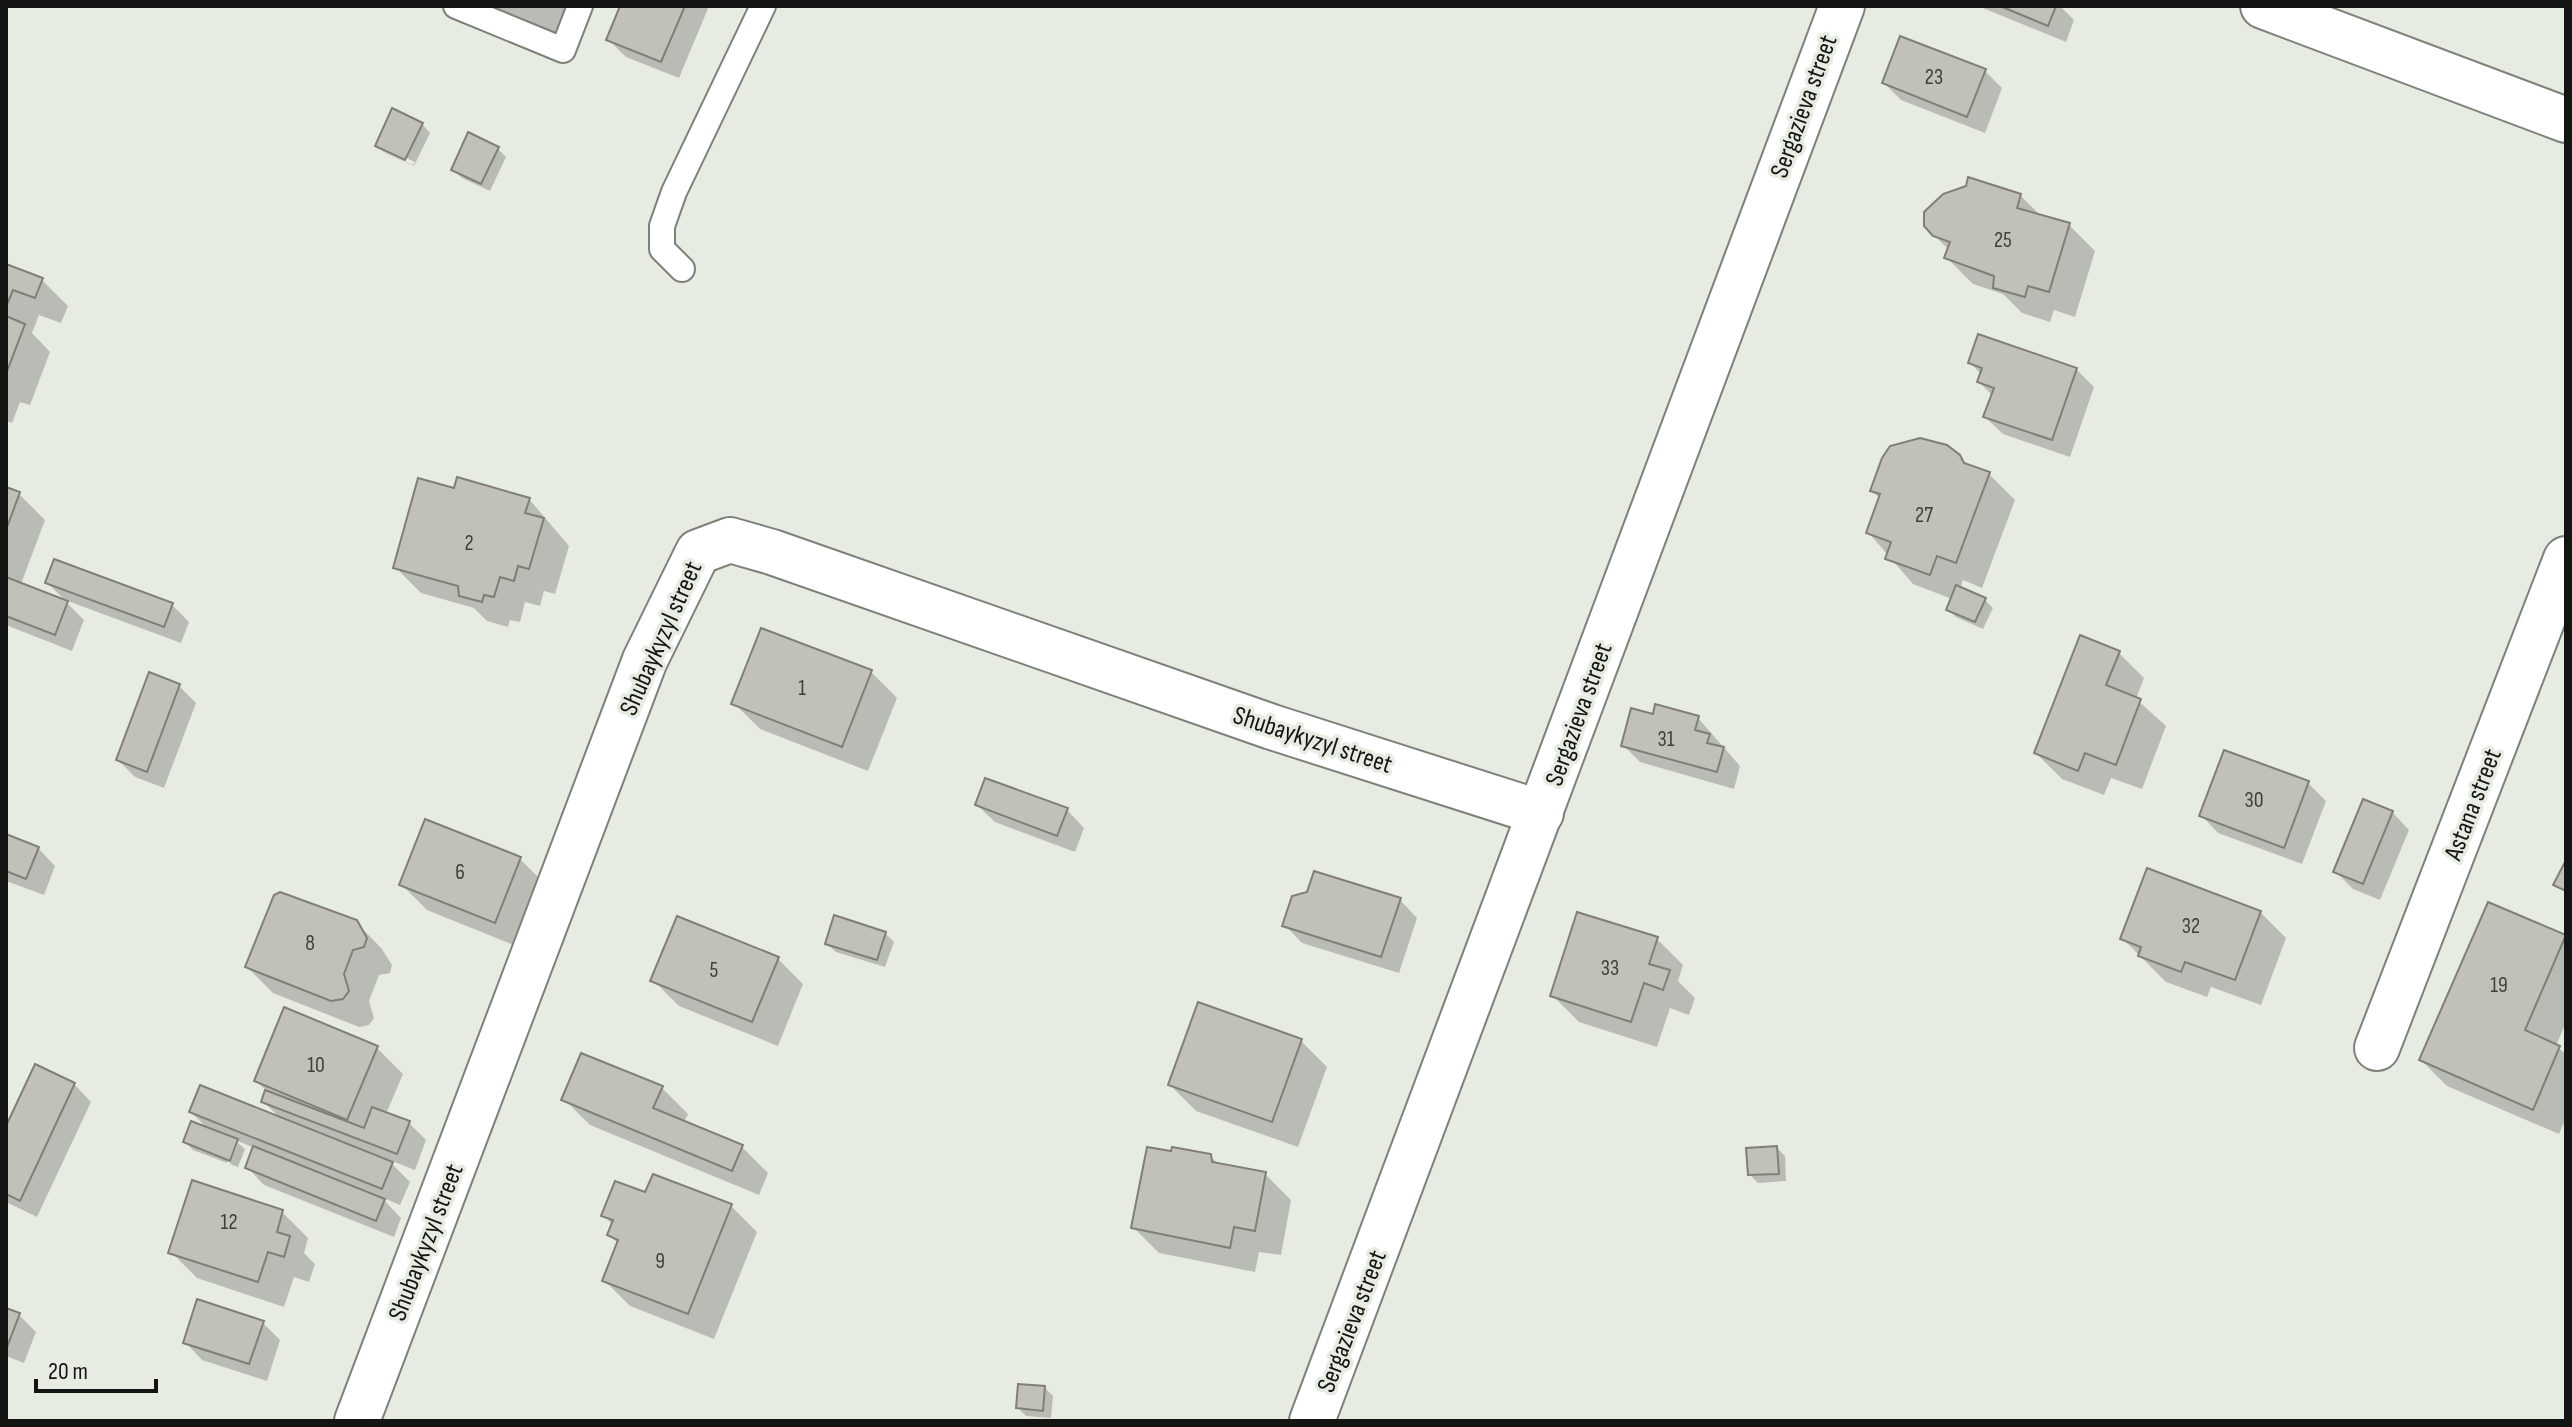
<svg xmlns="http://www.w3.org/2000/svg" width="2572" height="1427" viewBox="0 0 2572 1427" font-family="'Sofia Sans Condensed',sans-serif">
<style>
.shadow{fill:#0003;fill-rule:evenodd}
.building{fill:#c2c1b8;stroke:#807f77;stroke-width:2}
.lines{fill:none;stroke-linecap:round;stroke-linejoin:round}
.lane-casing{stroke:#7d8179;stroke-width:28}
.street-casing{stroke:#7d8179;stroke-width:48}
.lane{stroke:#fff;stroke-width:24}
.street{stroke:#fff;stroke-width:44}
.labels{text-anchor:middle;stroke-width:7;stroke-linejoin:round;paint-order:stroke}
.number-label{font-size:22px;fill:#3f403c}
.street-label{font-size:26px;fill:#131512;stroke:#e7ece3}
</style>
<rect width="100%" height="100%" fill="#e7ece3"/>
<!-- shadow -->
<g class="shadow">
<polygon points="468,6 567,6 555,38"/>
<polygon points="622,6 709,6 679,78 626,57 608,39"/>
<polygon points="1978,6 2060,6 2074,20 2066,42"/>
<polygon points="1985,71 2002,88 1985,133 1901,100 1884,83"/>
<path d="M422,124L430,133L414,166L385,153L377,145ZM384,148L415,162L413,165L384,152Z"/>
<polygon points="469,135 498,149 506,157 490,191 462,178 453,169"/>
<polygon points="2020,195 2042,217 2069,225 2095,251 2075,317 2054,310 2050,322 2022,313 2003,294 1973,284 1947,258 1949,250 1934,235"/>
<polygon points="6,267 42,280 68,306 61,323 39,315 32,333 50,352 30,405 20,402 12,423 6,421"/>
<polygon points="1970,363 2076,369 2094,387 2070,457 2003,434 1985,417 1993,396 1979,382 1982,375"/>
<polygon points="1959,456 1970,467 1989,474 2015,500 1982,588 1963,580 1960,589 1985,600 1993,608 1983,629 1956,617 1948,609 1952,599 1913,584 1868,532 1880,498 1872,491"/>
<polygon points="6,489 19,494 45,520 21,584 67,603 84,620 72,651 6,625"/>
<polygon points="455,490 529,499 569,546 555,594 544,591 540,606 525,602 520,622 510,620 508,627 487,621 474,608 421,593 395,567"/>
<polygon points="47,583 172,605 189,622 181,643 65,600"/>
<polygon points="2118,652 2144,678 2136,699 2166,726 2142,789 2111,778 2104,795 2062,779 2036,753"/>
<polygon points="871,672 897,698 868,771 760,729 734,703"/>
<polygon points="179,686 196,703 164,788 135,777 118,760"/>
<polygon points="1654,717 1698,718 1740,766 1734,789 1640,762 1623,745"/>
<polygon points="2308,783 2326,801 2302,864 2218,833 2201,815"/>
<polygon points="977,805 1067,810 1084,828 1075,852 995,822"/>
<polygon points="2392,812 2409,830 2380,900 2353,889 2335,871"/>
<polygon points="6,836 38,848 55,866 44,895 6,881"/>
<polygon points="520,859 546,885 521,948 427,910 401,884"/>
<polygon points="1400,900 1417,918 1399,973 1302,943 1285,925"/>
<polygon points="2489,904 2566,938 2566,1022 2556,1046 2566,1054 2566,1118 2559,1134 2447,1086 2421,1060"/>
<polygon points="2260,912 2286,938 2261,1005 2211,987 2207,997 2166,982 2123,939"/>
<polygon points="356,922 382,949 392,965 390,973 379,975 369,1001 374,1018 369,1025 359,1027 273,993 247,967"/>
<polygon points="885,933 894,942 885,967 836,952 827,944"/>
<polygon points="1657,939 1683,965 1678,981 1695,998 1689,1015 1670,1008 1657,1047 1579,1022 1553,996"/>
<polygon points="777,958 803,984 778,1046 679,1006 653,980"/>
<polygon points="1301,1041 1327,1067 1298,1147 1196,1111 1170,1085"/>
<polygon points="377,1048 403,1074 386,1114 409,1123 426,1140 415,1170 387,1159 410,1182 400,1205 381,1197 401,1218 394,1237 264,1185 247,1167 255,1148 235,1140 238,1142 234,1142 227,1163 193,1150 185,1142 210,1131 191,1112 282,1120 263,1101 267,1091 256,1081"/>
<polygon points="74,1084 91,1102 37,1217 6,1202 6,1131"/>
<polygon points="662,1088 688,1114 684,1122 742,1147 768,1173 759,1195 590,1125 564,1099"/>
<polygon points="238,1143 245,1149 238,1167 230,1164"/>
<polygon points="1777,1148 1785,1156 1786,1181 1758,1183 1750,1175"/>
<polygon points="1210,1156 1220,1165 1265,1174 1291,1200 1281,1255 1259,1252 1255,1272 1159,1253 1133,1227"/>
<polygon points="646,1195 731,1206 757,1232 714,1339 630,1306 604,1280 619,1244 609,1235 613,1225 604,1216"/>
<polygon points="282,1212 308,1238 304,1253 315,1264 309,1282 294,1277 284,1307 197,1278 171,1252"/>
<polygon points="6,1310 18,1314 36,1332 24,1363 6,1356"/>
<polygon points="263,1323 280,1340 267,1381 202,1360 185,1342"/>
<polygon points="1045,1388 1053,1396 1051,1418 1026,1416 1018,1408"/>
</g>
<!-- building -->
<g class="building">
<polygon points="620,6 685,6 661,62 606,40"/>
<polygon points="2000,6 2056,6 2048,26"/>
<polygon points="1900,36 1986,69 1967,117 1882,83"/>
<polygon points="392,108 423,123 405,160 375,146"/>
<polygon points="468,132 499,147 481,184 451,170"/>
<polygon points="1968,177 2021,194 2017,208 2070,223 2049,292 2028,286 2025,297 1993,288 1994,276 1944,258 1950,242 1933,236 1924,226 1924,212 1943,194 1966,186"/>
<polygon points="6,264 43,278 35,298 13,290 6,307"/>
<polygon points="6,316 25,324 6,374"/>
<polygon points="1978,334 2077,368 2052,440 1983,417 1994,388 1977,382 1982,368 1968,363"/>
<polygon points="1920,438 1947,445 1960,455 1964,463 1990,472 1956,563 1937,556 1930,575 1885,559 1891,542 1866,533 1880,494 1870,491 1882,458 1890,446"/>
<polygon points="457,477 530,498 525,513 544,518 529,569 518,566 514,581 500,577 494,597 484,595 482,602 459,596 458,586 393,568 418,478 454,488"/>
<polygon points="6,487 20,492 6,530"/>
<polygon points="54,559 173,603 164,627 45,583"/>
<polygon points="6,577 68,601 55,635 6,616"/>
<polygon points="1956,585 1986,598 1975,622 1946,610"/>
<polygon points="761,628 872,670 842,747 731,704"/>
<polygon points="2080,635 2120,651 2106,685 2141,699 2116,765 2085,753 2078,771 2034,753"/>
<polygon points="149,672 180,684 147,772 116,760"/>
<polygon points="1655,704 1699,716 1695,730 1710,734 1707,743 1724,747 1717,772 1621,746 1631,708 1653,714"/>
<polygon points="2224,750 2309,781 2284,848 2199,816"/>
<polygon points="985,778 1068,808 1057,836 975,805"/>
<polygon points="2363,799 2393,811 2363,884 2333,872"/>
<polygon points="425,819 521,857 495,923 399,885"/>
<polygon points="6,834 39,847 26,879 6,871"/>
<polygon points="2566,860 2566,891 2553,885"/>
<polygon points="2147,868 2261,911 2235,980 2185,962 2181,972 2138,956 2141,947 2120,939"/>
<polygon points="1314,871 1401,898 1381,957 1282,926 1292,896 1307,892"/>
<polygon points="280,892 357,920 367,938 364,947 353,950 344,974 349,991 343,999 331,1001 245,967 274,895"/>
<polygon points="2488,902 2566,935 2525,1030 2560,1046 2533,1110 2419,1060"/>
<polygon points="1577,912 1658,937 1649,964 1670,970 1663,990 1644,983 1631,1022 1550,996"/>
<polygon points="834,915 886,932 877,960 825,944"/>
<polygon points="677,916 779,957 752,1022 650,981"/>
<polygon points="1198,1002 1302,1039 1272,1122 1168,1085"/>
<polygon points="284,1007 378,1046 347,1120 254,1081"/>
<polygon points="581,1053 663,1086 653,1108 743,1145 732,1171 561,1100"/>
<polygon points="35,1064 75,1083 20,1201 6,1194 6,1126"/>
<polygon points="200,1085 393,1162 382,1189 189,1112"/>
<polygon points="265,1090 364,1128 372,1107 410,1121 397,1154 261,1102"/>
<polygon points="191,1121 238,1139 230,1161 183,1142"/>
<polygon points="253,1146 385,1199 376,1221 245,1168"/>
<polygon points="1777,1146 1779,1174 1748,1175 1746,1148"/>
<polygon points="1147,1147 1171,1151 1172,1147 1211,1154 1212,1162 1266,1172 1255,1231 1234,1227 1230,1248 1131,1228"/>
<polygon points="653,1174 732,1204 688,1314 602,1281 618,1240 607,1235 613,1220 601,1216 615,1181 645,1192"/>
<polygon points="192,1180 283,1210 277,1232 290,1236 284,1257 268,1252 258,1282 168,1253"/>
<polygon points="197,1299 264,1321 249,1364 183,1343"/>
<polygon points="6,1308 20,1313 7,1347 6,1346"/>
<polygon points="1018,1384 1045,1386 1043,1411 1016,1408"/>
</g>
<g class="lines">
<defs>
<g id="lane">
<polyline points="456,6 563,50 580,6"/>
<polyline points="682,269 662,249 662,226 674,192 763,6"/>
</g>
<g id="street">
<polyline points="2263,6 2566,120"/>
<polyline points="2377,1048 2566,559"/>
<polyline points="357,1421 645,660 698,552 730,540 772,552 1272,727 1541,813"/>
<polyline points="1312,1421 1842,6"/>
</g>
</defs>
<!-- lane casing -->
<use href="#lane" class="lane-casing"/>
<!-- street casing -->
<use href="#street" class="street-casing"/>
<!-- lane -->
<use href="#lane" class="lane"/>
<!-- street -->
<use href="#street" class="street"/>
</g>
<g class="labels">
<!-- number labels -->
<g class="number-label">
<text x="1934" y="84">23</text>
<text x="2003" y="247">25</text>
<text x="1924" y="522">27</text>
<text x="469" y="550">2</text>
<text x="802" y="695">1</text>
<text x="1666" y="746">31</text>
<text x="2254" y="807">30</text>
<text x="460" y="879">6</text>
<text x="2191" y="933">32</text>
<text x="310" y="950">8</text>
<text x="1610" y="975">33</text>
<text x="714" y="977">5</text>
<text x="2499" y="992">19</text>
<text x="316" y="1072">10</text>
<text x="229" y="1229">12</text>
<text x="660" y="1268">9</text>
</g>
<!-- street labels -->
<g class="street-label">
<text transform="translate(1803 106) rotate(-70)" y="9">Sergazieva street</text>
<text transform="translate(660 638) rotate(-66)" y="9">Shubaykyzyl street</text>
<text transform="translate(1578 714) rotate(-70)" y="9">Sergazieva street</text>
<text transform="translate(1313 739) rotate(18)" y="9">Shubaykyzyl street</text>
<text transform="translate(2472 804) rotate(-69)" y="9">Astana street</text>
<text transform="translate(425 1242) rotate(-69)" y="9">Shubaykyzyl street</text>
<text transform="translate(1351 1321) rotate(-69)" y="9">Sergazieva street</text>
</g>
</g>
<!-- border -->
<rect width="2572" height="1427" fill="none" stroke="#131512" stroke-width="16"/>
<!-- scale -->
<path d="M36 1379v12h120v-12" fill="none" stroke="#131512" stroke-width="4"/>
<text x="48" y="1379" font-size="24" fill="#131512" stroke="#e7ece3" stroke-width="6" paint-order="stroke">20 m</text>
</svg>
